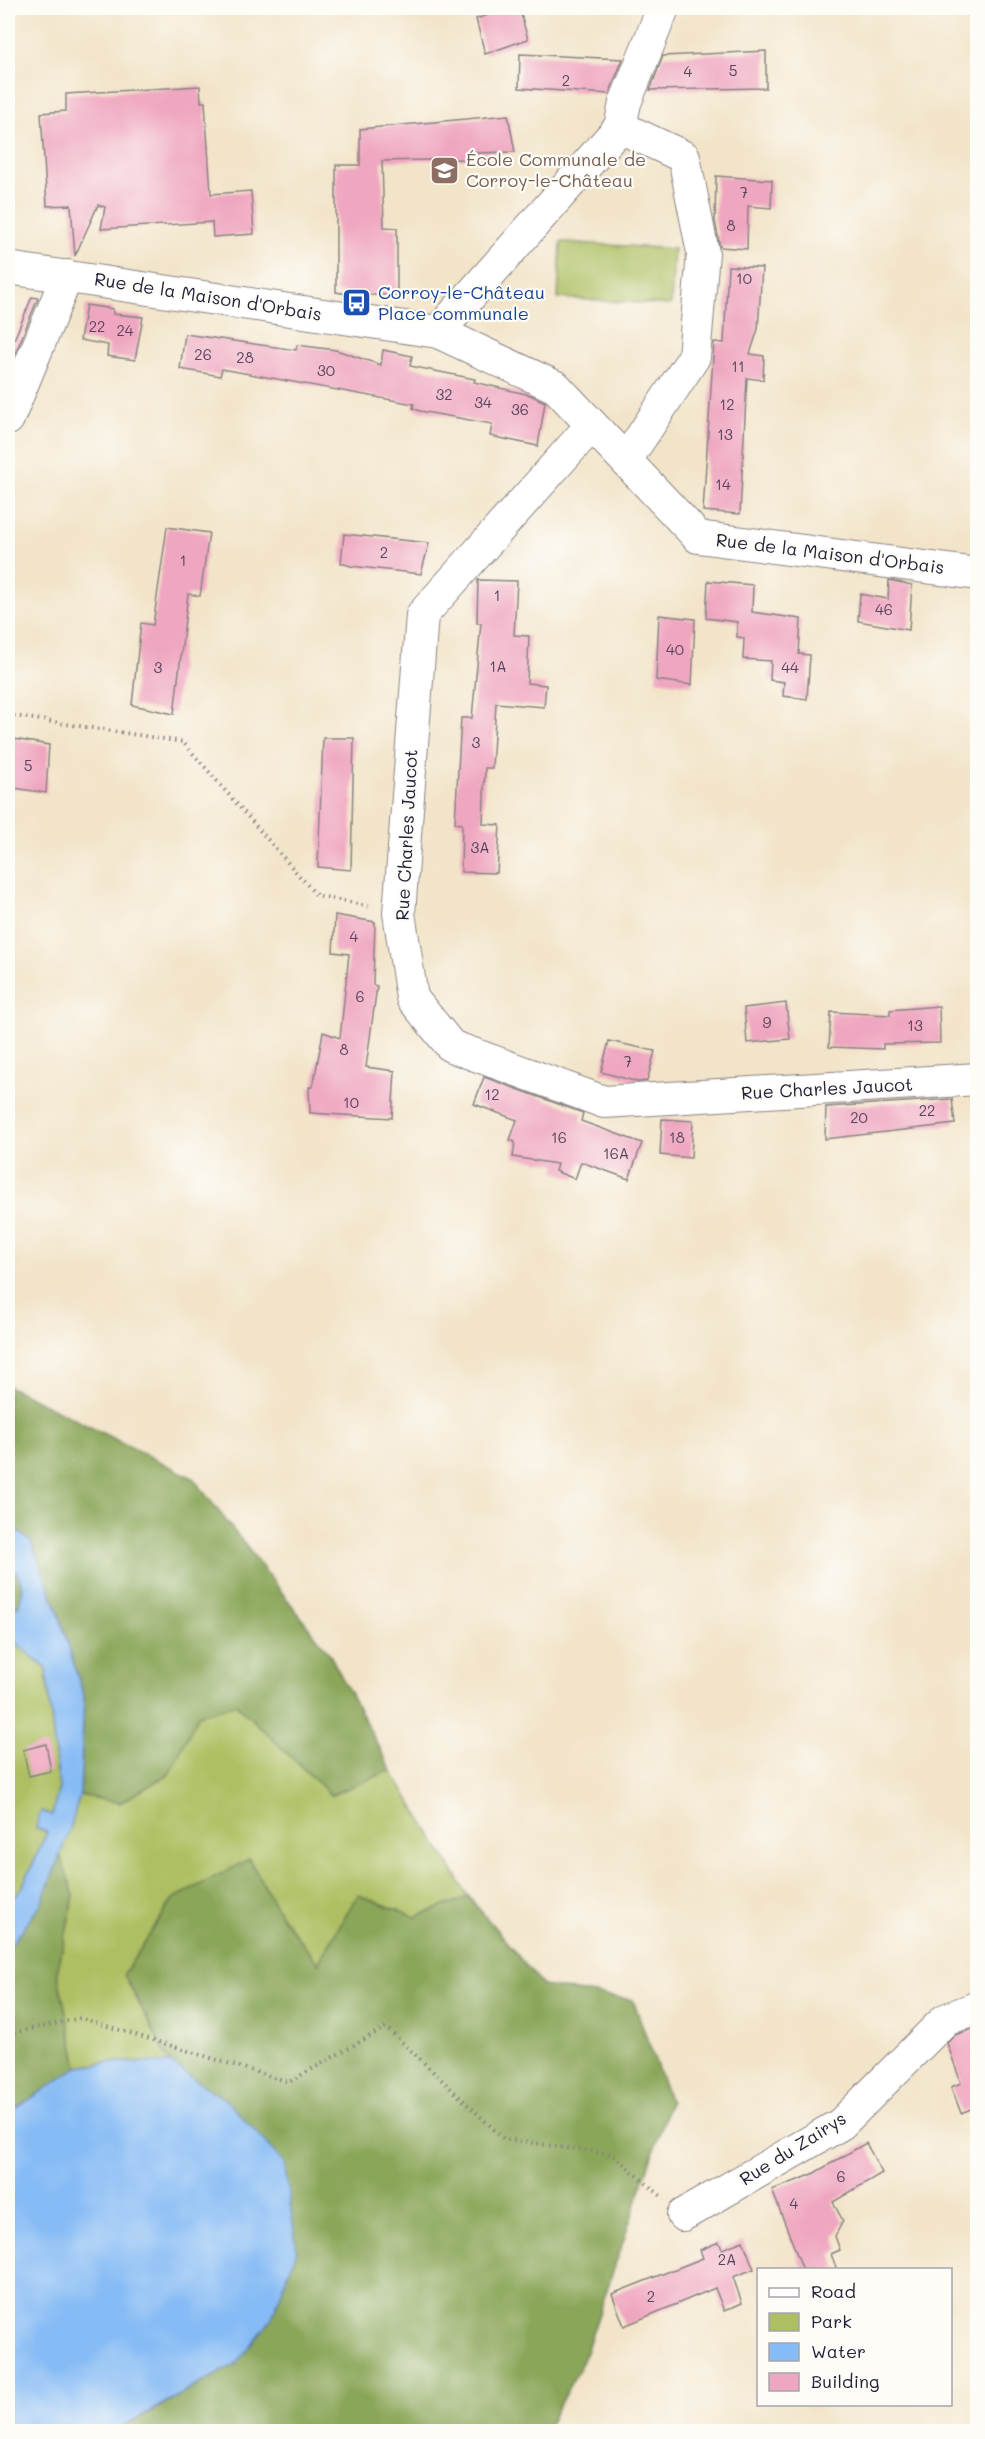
<svg xmlns="http://www.w3.org/2000/svg" width="985" height="2439" viewBox="0 0 985 2439" font-family="Mali,sans-serif">
<style>
.green{fill:#adbf62;stroke:#68704e;stroke-width:1.5}
.forest{fill:#8aa658;stroke:#56644a;stroke-width:1.5}
.water{fill:#86bbf5;stroke:#546e98;stroke-width:1.5}
.building{fill:#efa6c0}
.lines{fill:none;stroke-linecap:round;stroke-linejoin:round}
.minor-casing{stroke:#8a8382;stroke-width:34}
.path{stroke:#8a8382;stroke-width:4;stroke-dasharray:1.5 4.5;stroke-linecap:butt}
.minor{stroke:#fff;stroke-width:32}
.labels{text-anchor:middle;stroke-width:4.5;stroke-linejoin:round;paint-order:stroke}
.number-label{font-size:15px;fill:#55435c}
.education-label{font-size:18px;fill:#785e54;stroke:#fdfcf7;text-anchor:start}
.transit-label{font-size:18px;fill:#164399;stroke:#fdfcf7;text-anchor:start}
.street-label{font-size:18px;fill:#22223b;stroke:#fdfcf7}
</style>
<rect width="100%" height="100%" fill="#fdfcf7"/>
<filter id="ink" filterUnits="userSpaceOnUse"><feTurbulence type="fractalNoise" baseFrequency=".0167" numOctaves="2"/><feDisplacementMap in="SourceGraphic" scale="12" xChannelSelector="R" yChannelSelector="G"/><feConvolveMatrix kernelMatrix="1 2 1 2 8 2 1 2 1" color-interpolation-filters="sRGB"/></filter>
<filter id="wash" filterUnits="userSpaceOnUse"><feTurbulence type="fractalNoise" baseFrequency=".008" numOctaves="4" result="noise"/><feDisplacementMap in="SourceGraphic" scale="24" xChannelSelector="R" yChannelSelector="G"/><feGaussianBlur stdDeviation="1.35" result="paint"/><feColorMatrix in="noise" values="0 0 0 0 0 0 0 0 0 0 0 0 0 0 0 0 0 1.4 0 .05"/><feComposite in="paint" operator="in"/></filter>
<g filter="url(#wash)">
<rect width="100%" height="100%" fill="#f2e4c9"/>
<!-- green -->
<g class="green">
<polygon points="561,242 674,249 671,305 558,298"/>
<polygon points="8,1637 46,1668 59,1789 52,1815 41,1811 47,1832 22,1888 8,1905"/>
<polygon points="236,1704 331,1795 391,1770 469,1897 416,1917 358,1895 318,1963 282,1917 249,1860 173,1899 124,1974 170,2063 114,2062 78,2067 57,1972 74,1896 60,1855 80,1795 120,1803 169,1774 198,1715"/>
</g>
<!-- forest -->
<g class="forest">
<polygon points="8,1386 193,1478 329,1653 391,1770 331,1795 236,1704 198,1715 169,1774 120,1803 80,1795 84,1698 59,1614 31,1542 8,1523"/>
<polygon points="8,1554 23,1587 19,1605 8,1613"/>
<polygon points="60,1855 74,1896 57,1972 78,2067 8,2114 8,1949 41,1904"/>
<polygon points="249,1859 282,1917 318,1963 358,1895 416,1917 469,1897 543,1986 633,2000 670,2102 583,2361 545,2431 114,2432 236,2364 227,2101 170,2063 124,1974 173,1899"/>
</g>
<!-- water -->
<g class="water">
<polygon points="8,1523 31,1542 59,1614 84,1698 80,1795 70,1829 41,1904 8,1949 8,1905 22,1888 47,1832 36,1828 41,1811 52,1815 59,1788 46,1668 8,1637 8,1613 19,1605 23,1587 8,1554"/>
<polygon points="114,2062 170,2063 227,2101 284,2162 297,2250 271,2320 236,2364 114,2431 8,2431 8,2114 78,2067"/>
</g>
<g id="blocks">
<!-- building -->
<g class="building">
<polygon points="495,8 519,8 528,39 485,54 476,19 496,12"/>
<polygon points="766,51 766,88 650,90 663,56"/>
<polygon points="520,54 623,59 609,94 519,88"/>
<polygon points="200,86 201,102 205,102 211,194 251,191 254,234 213,237 212,222 101,229 105,207 98,205 75,256 71,205 47,206 41,113 66,111 66,94"/>
<polygon points="508,115 515,152 472,153 472,159 382,161 384,227 397,228 397,295 354,295 336,292 336,165 360,165 360,129"/>
<polygon points="716,176 772,180 771,208 748,206 747,249 720,247 715,221"/>
<polygon points="728,266 762,268 758,329 750,354 764,356 763,380 747,378 740,514 703,511 714,342 724,343"/>
<polygon points="32,297 38,298 11,364 8,362 8,354"/>
<polygon points="86,305 113,309 113,314 143,317 135,360 107,356 108,345 80,340"/>
<polygon points="185,334 296,350 297,345 336,350 381,365 383,350 412,356 410,366 475,379 474,382 530,395 545,402 538,446 490,436 492,424 420,411 413,408 414,404 222,369 220,376 180,369"/>
<polygon points="167,527 209,533 200,596 188,594 174,714 132,705 141,623 153,625"/>
<polygon points="344,534 429,543 421,574 351,566 341,563"/>
<polygon points="478,580 517,581 514,635 529,636 527,683 546,685 544,707 496,703 492,768 485,768 483,824 500,825 497,873 461,872 462,824 455,823 461,718 472,718 481,623 477,623"/>
<polygon points="889,580 912,585 909,630 858,621 860,594 888,599"/>
<polygon points="708,581 753,585 752,612 801,619 799,654 810,655 807,699 783,696 784,682 770,680 771,661 743,659 744,638 737,637 737,622 706,618"/>
<polygon points="659,615 695,619 692,685 656,680"/>
<polygon points="8,738 49,745 46,793 8,787"/>
<polygon points="323,738 354,738 351,870 318,867"/>
<polygon points="335,915 375,922 373,985 377,986 366,1067 395,1071 392,1118 310,1113 309,1087 313,1087 323,1032 340,1038 349,954 333,952"/>
<polygon points="786,1003 790,1039 747,1043 744,1008"/>
<polygon points="939,1006 940,1043 883,1044 883,1049 829,1047 831,1012 890,1015 890,1010"/>
<polygon points="609,1041 655,1051 647,1081 638,1082 601,1072"/>
<polygon points="484,1077 583,1113 581,1121 642,1143 629,1179 581,1162 575,1179 555,1171 557,1164 513,1157 515,1142 510,1140 517,1120 474,1104"/>
<polygon points="952,1099 955,1124 825,1139 826,1107"/>
<polygon points="662,1119 693,1121 691,1158 660,1155"/>
<polygon points="46,1744 51,1771 29,1776 23,1750"/>
<polygon points="978,2027 978,2119 975,2120 971,2109 961,2113 951,2087 961,2083 947,2043 955,2035"/>
<polygon points="866,2143 882,2173 833,2202 843,2221 835,2236 840,2250 831,2254 837,2270 803,2270 772,2190 811,2175"/>
<polygon points="743,2241 754,2269 733,2277 742,2303 724,2311 715,2288 624,2326 612,2294 703,2258 700,2250 719,2242 722,2249"/>
</g>
</g>
</g>
<g filter="url(#ink)">
<use href="#blocks" fill-opacity="0" stroke="#8a8382" stroke-width="1.5"/>
<g class="lines">
<defs>
<g id="minor">
<polyline points="620,127 684,157 703,253 694,357 626,460"/>
<polyline points="8,268 438,332 556,387 698,537 978,574"/>
<polyline points="438,332 620,127 625,103 663,8"/>
<polyline points="8,419 67,276"/>
<polyline points="591,426 422,615 399,913 412,998 451,1046 604,1102 978,1079"/>
<polyline points="683,2215 841,2124 945,2020 978,2007"/>
</g>
</defs>
<!-- minor casing -->
<use href="#minor" class="minor-casing"/>
<!-- path -->
<g class="path">
<polyline points="8,715 183,742 316,895 371,907"/>
<polyline points="8,2034 81,2018 289,2082 386,2027 504,2139 612,2154 661,2196"/>
</g>
<!-- minor -->
<use href="#minor" class="minor"/>
</g>
</g>
<!-- icons -->
<defs>
<symbol id="school-square" viewBox="-11 -11 22 22"><rect x="-9" y="-9" width="18" height="18" rx="4" fill="#8d6e63" stroke="#fdfcf7"/><path d="M0-5L7-2L0 1L-7-2ZM-4 1L0 2.5L4 1V4Q0 6-4 4Z" fill="#fff"/></symbol>
<symbol id="bus-square" viewBox="-11 -11 22 22"><rect x="-9" y="-9" width="18" height="18" rx="4" fill="#1a4fb4" stroke="#fdfcf7"/><path d="M-5-6H5V4H4V6H2V4H-2V6H-4V4H-5ZM-3.5-4V0h7V-4ZM-3.5 1.2v1.5H-2V1.2ZM2 1.2v1.5H3.5V1.2Z" fill="#fff"/></symbol>
</defs>
<g fill-rule="evenodd">
<use href="#school-square" x="428" y="154" width="33" height="33"/>
<use href="#bus-square" x="340" y="286" width="33" height="33"/>
</g>
<g class="labels">
<!-- number labels -->
<g class="number-label">
<text x="733" y="76">5</text>
<text x="688" y="77">4</text>
<text x="566" y="86">2</text>
<text x="744" y="198">7</text>
<text x="731" y="231">8</text>
<text x="744" y="284">10</text>
<text x="97" y="332">22</text>
<text x="125" y="336">24</text>
<text x="203" y="360">26</text>
<text x="245" y="363">28</text>
<text x="738" y="372">11</text>
<text x="326" y="376">30</text>
<text x="444" y="400">32</text>
<text x="483" y="408">34</text>
<text x="727" y="410">12</text>
<text x="520" y="415">36</text>
<text x="725" y="440">13</text>
<text x="723" y="490">14</text>
<text x="384" y="558">2</text>
<text x="183" y="566">1</text>
<text x="497" y="601">1</text>
<text x="884" y="615">46</text>
<text x="675" y="655">40</text>
<text x="498" y="672">1A</text>
<text x="158" y="673">3</text>
<text x="790" y="673">44</text>
<text x="476" y="748">3</text>
<text x="28" y="771">5</text>
<text x="480" y="853">3A</text>
<text x="354" y="942">4</text>
<text x="360" y="1002">6</text>
<text x="767" y="1028">9</text>
<text x="915" y="1031">13</text>
<text x="344" y="1055">8</text>
<text x="628" y="1067">7</text>
<text x="492" y="1100">12</text>
<text x="351" y="1108">10</text>
<text x="927" y="1116">22</text>
<text x="859" y="1123">20</text>
<text x="559" y="1143">16</text>
<text x="677" y="1143">18</text>
<text x="616" y="1159">16A</text>
<text x="841" y="2182">6</text>
<text x="794" y="2209">4</text>
<text x="727" y="2265">2A</text>
<text x="651" y="2302">2</text>
</g>
<!-- education labels -->
<g class="education-label">
<text x="466" y="166">École Communale de<tspan x="466" dy="21">Corroy-le-Château</tspan></text>
</g>
<!-- transit labels -->
<g class="transit-label">
<text x="378" y="299">Corroy-le-Château<tspan x="378" dy="21">Place communale</tspan></text>
</g>
<!-- street labels -->
<g class="street-label">
<text transform="translate(208 297) rotate(9)" y="6">Rue de la Maison d'Orbais</text>
<text transform="translate(830 554) rotate(7)" y="6">Rue de la Maison d'Orbais</text>
<text transform="translate(407 835) rotate(-87)" y="6">Rue Charles Jaucot</text>
<text transform="translate(827 1089) rotate(-3)" y="6">Rue Charles Jaucot</text>
<text transform="translate(793 2149) rotate(-32)" y="6">Rue du Zairys</text>
</g>
</g>
<!-- margin -->
<rect width="985" height="2439" fill="none" stroke="#fdfcf7" stroke-width="30"/>
<!-- legend -->
<rect x="757" y="2268" width="195" height="138" fill="#fdfcf7" stroke="#a5a5ac" stroke-width="1.5"/>
<rect x="769" y="2288" width="30" height="9" fill="#ffffff" stroke="#a5a5ac" stroke-width="1.5"/>
<text x="811" y="2298" font-size="18" fill="#22223b">Road</text>
<rect x="769" y="2313" width="30" height="18" fill="#adbf62" stroke="#a5a5ac" stroke-width="1.5"/>
<text x="811" y="2328" font-size="18" fill="#22223b">Park</text>
<rect x="769" y="2343" width="30" height="18" fill="#86bbf5" stroke="#a5a5ac" stroke-width="1.5"/>
<text x="811" y="2358" font-size="18" fill="#22223b">Water</text>
<rect x="769" y="2373" width="30" height="18" fill="#efa6c0" stroke="#a5a5ac" stroke-width="1.5"/>
<text x="811" y="2388" font-size="18" fill="#22223b">Building</text>
</svg>
